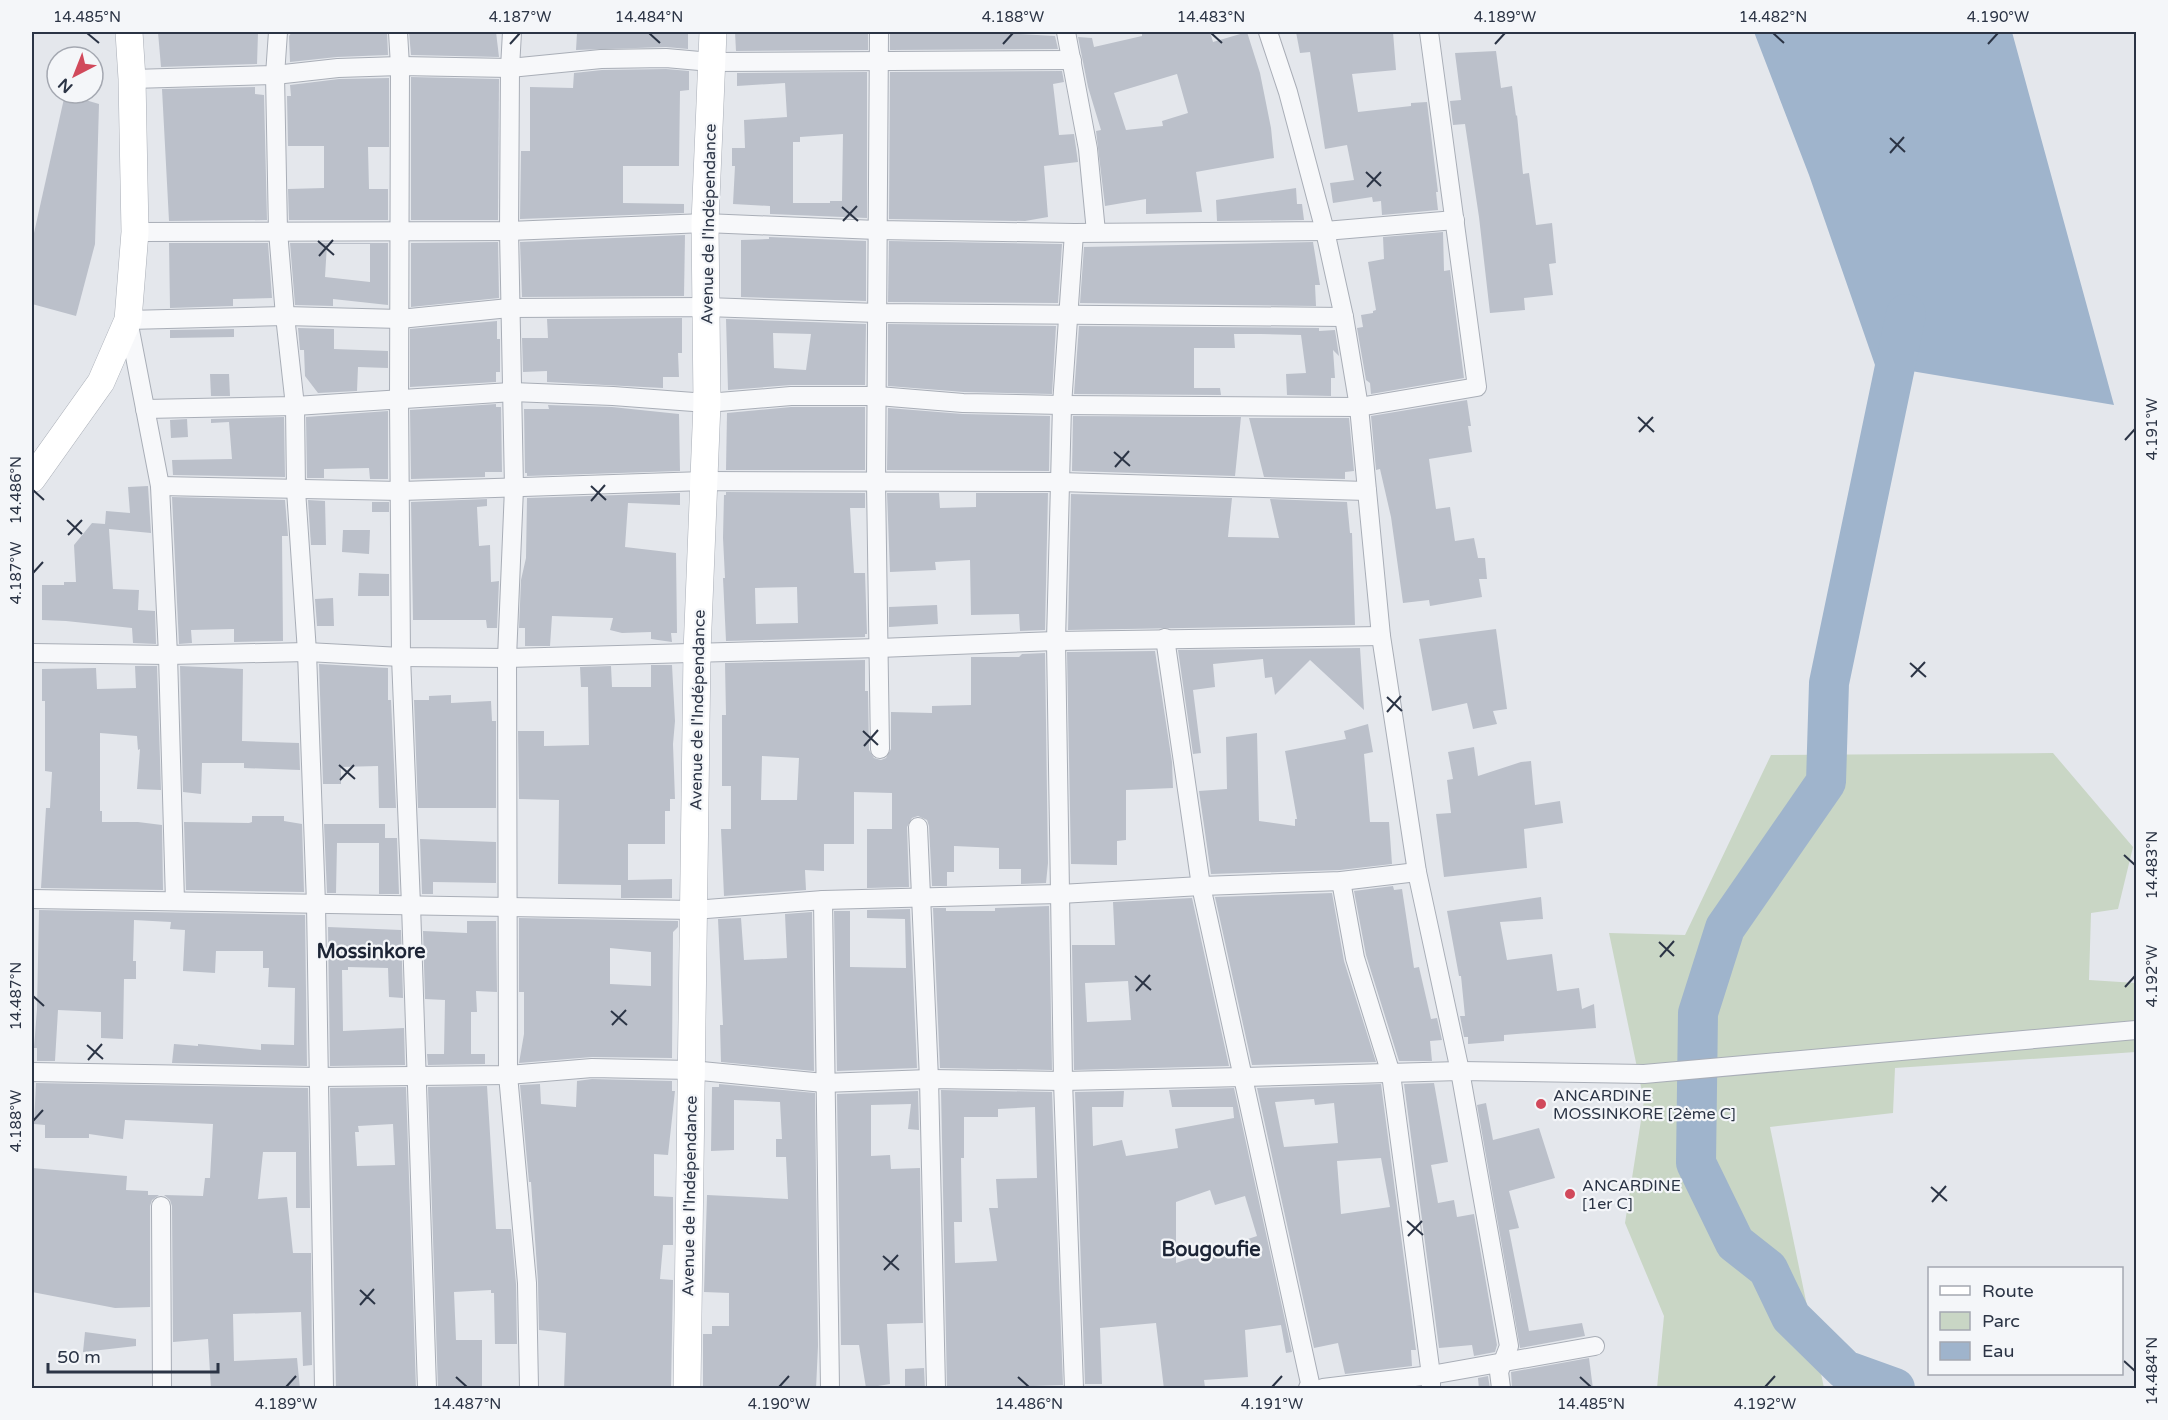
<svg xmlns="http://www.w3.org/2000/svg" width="2168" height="1420" viewBox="0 0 2168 1420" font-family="'Varela Round',sans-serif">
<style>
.green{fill:#c9d6c5}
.water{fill:#9fb4cc}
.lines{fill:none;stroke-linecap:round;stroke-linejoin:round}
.river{stroke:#9fb4cc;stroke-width:40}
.building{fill:#bbc0ca;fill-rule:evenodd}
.minor-casing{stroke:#a9aeb7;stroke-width:20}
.secondary-casing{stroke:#a9aeb7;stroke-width:28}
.minor{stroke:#f7f8fa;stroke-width:18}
.secondary{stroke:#fff;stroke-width:27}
.ticks{fill:none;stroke:#2b3445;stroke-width:2}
.poi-dot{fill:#d1495b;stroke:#f4f6f9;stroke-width:2}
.labels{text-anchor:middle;stroke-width:4.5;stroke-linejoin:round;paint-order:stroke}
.street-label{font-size:16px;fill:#2b3445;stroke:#f4f6f9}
.poi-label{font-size:16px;fill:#2b3445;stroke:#f4f6f9;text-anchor:start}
.quarter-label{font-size:20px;font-weight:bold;fill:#1d2536;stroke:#f4f6f9}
.neatline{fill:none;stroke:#2b3445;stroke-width:2}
.ticks-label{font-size:15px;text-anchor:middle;fill:#2b3445}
</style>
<rect width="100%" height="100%" fill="#e4e7ec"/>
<!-- green -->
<polygon class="green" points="2053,753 2133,847 2118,909 2091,913 2089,980 2136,983 2136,1052 1895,1068 1893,1113 1770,1127 1824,1388 1657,1388 1664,1316 1625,1223 1644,1101 1609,933 1685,935 1771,755"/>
<!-- water -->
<polygon class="water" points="1754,32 2012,32 2114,405 1875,365 1809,175"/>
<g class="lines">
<!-- river -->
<polyline class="river" points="1895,1388 1845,1370 1791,1317 1768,1269 1735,1243 1696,1163 1698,1013 1725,928 1826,782 1829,683 1906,314"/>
</g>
<!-- building -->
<g class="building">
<polygon points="158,32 258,33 257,64 161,67"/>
<polygon points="292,32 387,32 388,55 337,57 290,62 289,36"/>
<polygon points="409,32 496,32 499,57 411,55"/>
<polygon points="613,32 688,32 688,49 666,47 576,50 577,33"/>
<polygon points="735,32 868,32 868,50 736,51"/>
<polygon points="890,32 1019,32 1019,34 1055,36 1058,49 890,50"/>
<path d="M1142,32H1210L1213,42L1247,32L1260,73L1271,128L1274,158L1196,172L1202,212L1146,214V199L1105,206L1096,131L1101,130L1088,87L1078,37L1092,38L1094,47L1142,36ZM1177,74L1188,113L1162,121L1163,126L1126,130L1114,93Z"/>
<polygon points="1296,32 1393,32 1396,70 1352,74 1358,112 1411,106 1411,103 1427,102 1438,192 1436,192 1438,210 1382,215 1381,201 1373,202 1372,197 1333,203 1330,183 1354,180 1347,145 1325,149 1310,52 1300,53"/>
<polygon points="1496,51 1501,88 1512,86 1516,116 1517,115 1523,174 1529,173 1536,225 1552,223 1556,263 1549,264 1553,295 1524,298 1525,310 1490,313 1479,217 1465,124 1453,125 1450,101 1461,100 1455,53"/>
<polygon points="666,69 689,71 689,90 680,91 679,166 623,166 623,203 684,204 684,213 520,219 521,151 530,151 530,87 573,88 574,73 602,70"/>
<polygon points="1062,71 1064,82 1053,84 1059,135 1074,134 1078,162 1044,166 1048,217 1025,221 889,219 890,72"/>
<path d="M867,72V218L770,214V206L733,204L735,166H732V148H745L744,120L787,117L785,83L737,86V73ZM843,134L842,201H830V203H793V142H800V137Z"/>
<polygon points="411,77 499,79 498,220 411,220"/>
<polygon points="389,78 389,147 368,147 369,189 388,189 388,220 289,220 288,189 324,188 324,146 288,146 287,96 291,96 290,85 339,79"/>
<polygon points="255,87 255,94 264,95 267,220 169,221 162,89"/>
<polygon points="65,94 99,104 95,244 76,316 32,304 32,242"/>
<polygon points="1296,188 1297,204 1302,204 1304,220 1217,221 1216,200"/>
<polygon points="1443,232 1444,271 1450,270 1464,378 1371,394 1370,383 1366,380 1357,328 1363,327 1361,315 1373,313 1373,311 1376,310 1368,262 1384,259 1383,237"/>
<polygon points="685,235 684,296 522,297 520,242"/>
<polygon points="769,237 866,241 866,301 741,297 741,240 769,239"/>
<polygon points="889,241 1062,244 1058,303 888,302"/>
<polygon points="498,242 499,298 411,307 411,243"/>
<polygon points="1313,242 1320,285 1315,285 1316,306 1080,303 1084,247"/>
<polygon points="169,243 268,243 272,298 233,299 233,306 170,308"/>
<path d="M290,243H388V305L333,299V306L295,305ZM327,244H370V282L325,277Z"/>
<polygon points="682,318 682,353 678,353 679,377 663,377 663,388 547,382 547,371 523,372 522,338 548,338 547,319"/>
<path d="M726,319L866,324L865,385H791L728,390ZM773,333L811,334L806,370L774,368Z"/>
<polygon points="497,321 497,339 500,339 500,372 496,372 496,382 410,387 410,329"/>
<polygon points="888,324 1056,326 1052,394 964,392 888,386"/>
<polygon points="1079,326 1319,328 1319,331 1335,330 1339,356 1333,350 1335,378 1331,378 1331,396 1287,395 1286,374 1306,373 1301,335 1261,334 1234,334 1235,348 1194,348 1194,388 1220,388 1221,395 1074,394"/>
<polygon points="298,328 334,329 334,349 388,351 388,368 358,367 357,391 318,393 305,376 304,350 300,350"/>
<polygon points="234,329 234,337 170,338 170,330"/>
<polygon points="210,374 229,374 230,396 211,396"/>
<polygon points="1467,400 1471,426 1468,426 1472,452 1429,459 1436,509 1450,507 1455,541 1474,538 1478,558 1485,558 1487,579 1479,579 1482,597 1430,606 1429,600 1403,603 1391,517 1380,469 1376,470 1371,416"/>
<polygon points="496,404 496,407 501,407 502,472 485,472 485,477 411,479 410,410"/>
<polygon points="548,405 612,407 679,414 680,471 527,476 527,473 525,473 524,409 549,409"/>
<polygon points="791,407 865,407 865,470 726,470 727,413"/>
<polygon points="888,408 963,414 1050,416 1049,471 887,470"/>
<polygon points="388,411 388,479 370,479 369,468 324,469 324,478 307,478 306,417"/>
<polygon points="1073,416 1241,417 1235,476 1072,471"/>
<polygon points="284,417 285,477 173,475 172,460 232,459 229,422 211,423 211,419"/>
<polygon points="1249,418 1349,418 1354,471 1345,472 1345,479 1264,477"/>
<polygon points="187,419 188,437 171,438 170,420"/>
<polygon points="148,486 151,533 109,529 113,589 139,590 138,610 155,611 156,644 133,643 132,628 66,621 42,620 42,585 64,585 64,582 76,582 74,545 92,523 105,524 106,511 130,513 128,487"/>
<path d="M726,492L865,493V508H850L854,573H865L867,634H865V637L726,641L723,578H725L723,538L724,495H726ZM797,587L798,623L756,624L755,588Z"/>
<polygon points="680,493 680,505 628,503 625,547 676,553 677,633 671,633 672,642 651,639 651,632 622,633 610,630 613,618 552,616 550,646 525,646 525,628 519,628 521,580 526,558 527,498"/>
<polygon points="887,493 939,493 940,508 976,507 976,493 1048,493 1045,630 1020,631 1019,614 971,615 970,560 935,562 936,570 890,572"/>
<polygon points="1071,494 1232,498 1228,537 1279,538 1270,499 1347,502 1350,533 1352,533 1355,625 1068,630"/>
<polygon points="172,497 285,500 288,536 282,536 283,641 234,642 234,629 191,630 192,643 179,644"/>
<polygon points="487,499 487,506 477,507 479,546 490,545 491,582 499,581 497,628 487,628 486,620 413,620 411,502"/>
<polygon points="308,500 325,501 326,545 311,545"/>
<rect x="372" y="502" width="17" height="10"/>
<polygon points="343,530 370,530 369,554 342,552"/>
<polygon points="359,573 389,574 389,596 358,596"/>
<polygon points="333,598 334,626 317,626 315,599"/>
<polygon points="937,605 938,624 889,627 889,607"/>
<polygon points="1496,629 1507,709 1493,711 1497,724 1473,729 1467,703 1432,711 1419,639"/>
<polygon points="1360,648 1364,710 1310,660 1275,695 1272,677 1265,678 1263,659 1213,664 1215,687 1193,690 1201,753 1193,754 1178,650"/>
<polygon points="1155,651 1172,762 1173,788 1126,790 1126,840 1117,841 1117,865 1071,864 1067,652"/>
<path d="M1045,653L1048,863L1046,883L1021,884V869H999V848L954,846V872H947V886H932L929,826L927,820L918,816L912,818L907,827L909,887L867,888V829H892V793L854,792V844H824V871L805,870L806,890L724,896L721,829H731V786H722V715H726L725,663L865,660V691H868L869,750L874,758L881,760L886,758L891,749V712L932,713V706L971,705V657H1019L1022,654ZM762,756L799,758L797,800H761Z"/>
<polygon points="319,664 388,668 388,700 391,700 396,808 379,808 378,766 341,767 341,784 323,784"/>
<polygon points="651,665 672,665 675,721 673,744 675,799 670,799 670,811 665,811 665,844 628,844 628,880 672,879 672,898 621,898 621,885 558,884 559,800 519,799 518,731 544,731 544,746 589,745 588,687 581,687 580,667 611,666 612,687 651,687"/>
<polygon points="135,666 157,666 161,790 137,789 140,749 138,750 137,736 100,733 100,811 102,811 102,822 138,822 162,825 163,890 41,888 46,808 50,808 52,772 45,771 45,701 42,701 42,669 96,668 97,689 136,688"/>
<polygon points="180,666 243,669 242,741 299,743 300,770 244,768 244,763 202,763 201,794 183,792"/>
<polygon points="451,695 451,703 491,701 492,721 496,721 496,808 418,808 414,700 429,700 429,696"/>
<polygon points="1368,724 1373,752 1364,754 1370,822 1389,822 1392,864 1340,870 1211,874 1199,791 1227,789 1226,737 1257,733 1259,821 1295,826 1295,819 1297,819 1285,751 1346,739 1344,731"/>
<polygon points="1474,747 1478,776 1521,762 1531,761 1535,805 1560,801 1563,823 1524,829 1527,868 1444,877 1436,814 1451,813 1447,780 1453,779 1448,752"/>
<polygon points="252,816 284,816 284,821 302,824 304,892 186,890 184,822 249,823 252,822"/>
<polygon points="324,824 385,824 385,838 397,838 399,894 379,894 379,843 337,843 336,893 327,893"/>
<polygon points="420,839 496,842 496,883 433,882 433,894 422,894"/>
<polygon points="1393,886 1394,890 1402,889 1414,968 1419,967 1431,1019 1437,1018 1442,1040 1430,1041 1432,1061 1399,1061 1366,955 1354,891"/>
<polygon points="1332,893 1344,961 1376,1062 1252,1065 1215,897"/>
<polygon points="1541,897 1543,919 1500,922 1507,960 1552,954 1557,991 1579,988 1582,1009 1594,1004 1596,1028 1504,1035 1504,1041 1468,1044 1468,1037 1464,1037 1460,1016 1465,1016 1461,976 1459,976 1447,911"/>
<path d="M1192,898L1229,1066L1074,1070L1072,945H1115L1113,902ZM1128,981L1131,1020L1087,1022L1085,983Z"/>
<polygon points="1049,906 1052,1070 940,1068 933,908 946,908 946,911 995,911 995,908"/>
<polygon points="910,909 917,1068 837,1071 834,911 850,911 850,967 906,968 905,919 867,918 867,910"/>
<polygon points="39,910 305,915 307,1066 172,1063 174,1044 198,1046 198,1044 261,1050 261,1044 294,1045 295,988 268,987 269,968 263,968 263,951 216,951 215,973 183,971 185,930 170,929 171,922 134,920 133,961 136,961 136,979 124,979 123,1039 101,1038 101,1012 58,1010 55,1061 37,1061 37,1048 34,1048 37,1009"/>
<polygon points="812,912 814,1071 721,1062 720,1025 723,1025 718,919 741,918 744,960 787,958 785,914"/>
<path d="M519,918L678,921V927L673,932L672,1058L592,1057L519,1063L524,1034V992H519ZM610,948L651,952V986L610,984Z"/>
<polygon points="467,921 496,921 497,992 476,991 477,1012 471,1012 471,1054 485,1054 485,1064 428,1065 427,1054 444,1054 445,1000 425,999 423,931 467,933"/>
<polygon points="328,927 401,930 403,998 389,997 388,968 348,967 348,970 342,970 343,1031 404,1028 405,1065 330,1066"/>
<polygon points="592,1079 672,1081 672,1091 675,1091 668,1155 654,1154 654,1196 673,1197 673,1245 663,1245 660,1279 673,1280 671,1389 564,1389 566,1333 539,1330 538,1282 531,1182 529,1182 520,1085 540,1084 541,1104 576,1107 577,1081"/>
<polygon points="36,1083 308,1088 310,1208 296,1208 296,1152 263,1152 258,1199 287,1197 293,1253 311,1253 312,1365 303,1366 301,1312 233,1314 234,1361 297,1358 300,1389 211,1389 208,1339 173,1342 172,1206 170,1200 164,1195 203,1196 205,1178 210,1178 213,1124 125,1120 123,1139 89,1134 89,1138 45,1138 45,1125 34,1124"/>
<polygon points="1434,1083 1448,1162 1431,1165 1438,1203 1454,1200 1457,1217 1474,1214 1497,1345 1495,1352 1474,1356 1472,1345 1439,1348 1404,1084"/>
<polygon points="719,1084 815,1093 818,1346 816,1389 703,1389 703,1334 712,1334 712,1326 729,1326 729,1293 704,1292 707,1195 788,1199 786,1157 776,1157 776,1139 782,1139 780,1102 734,1100 734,1150 711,1151 712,1087 719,1087"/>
<path d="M1381,1084L1416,1350H1411L1412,1366L1345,1374L1338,1343L1314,1348L1257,1088ZM1314,1099L1315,1105L1334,1103L1338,1143L1284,1147L1275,1102ZM1381,1158L1390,1207L1341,1214L1337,1161Z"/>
<polygon points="487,1086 496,1229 511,1229 516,1284 517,1344 495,1344 494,1293 491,1293 491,1290 454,1292 456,1340 482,1340 482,1389 438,1389 428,1087"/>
<path d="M406,1087L416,1389H336L330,1088ZM393,1124L395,1165L357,1166L355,1132H359L358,1126Z"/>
<path d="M1234,1088L1292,1352L1286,1353L1281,1325L1245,1330L1248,1377L1204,1380L1205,1387L1164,1389L1156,1323L1100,1328L1102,1384H1085L1075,1092L1124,1091L1123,1107H1092L1093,1146L1122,1140L1126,1156L1178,1148L1175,1129L1234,1118L1233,1107H1172L1169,1090ZM1210,1190L1215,1205L1245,1196L1257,1236L1176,1263V1202Z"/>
<path d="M941,1090L1052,1092L1063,1385L1034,1386V1389H947ZM1035,1107L1037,1178L996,1179L998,1208H989L997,1261L955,1263L954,1222H962L961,1158H964V1117H998V1109Z"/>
<polygon points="918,1091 919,1130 908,1129 911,1104 871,1105 871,1156 890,1155 891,1169 920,1168 923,1323 887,1324 890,1384 866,1388 859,1345 841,1345 837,1094"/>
<polygon points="1486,1103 1493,1140 1539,1128 1555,1178 1509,1191 1519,1228 1509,1230 1529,1331 1582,1323 1585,1336 1520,1348 1477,1105"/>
<polygon points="32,1168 127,1176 126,1190 148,1191 148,1195 159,1195 152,1200 150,1206 150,1307 115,1308 32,1292"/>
<polygon points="85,1332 136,1339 136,1346 83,1352"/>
<polygon points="1589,1358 1593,1389 1512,1389 1511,1372"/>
<polygon points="924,1368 925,1389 905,1389 905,1369"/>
<polygon points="1488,1376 1490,1389 1479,1389 1478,1378"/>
</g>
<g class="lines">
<defs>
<g id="minor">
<polyline points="278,32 275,75 278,231 285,316 295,406 296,490 307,652 316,904 324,1388"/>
<polyline points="398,32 400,66 399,400 401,657 411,905 427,1388"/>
<polyline points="512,32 510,68 509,231 514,488 507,658 508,1075 527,1283 529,1388"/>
<polyline points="879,32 876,482 880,749"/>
<polyline points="1066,32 1088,149 1096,232"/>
<polyline points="1268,32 1288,92 1325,231 1344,317 1359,407 1381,636 1417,872 1460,1071 1509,1346 1499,1372 1501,1388"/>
<polyline points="132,79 275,75 338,68 400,66 510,68 601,59 666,58 711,62 1072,60"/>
<polyline points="135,232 509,231 705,223 877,230 1074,233 1325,231 1455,220"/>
<polyline points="1074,233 1062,405 1056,641 1063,1081 1074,1388"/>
<polyline points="145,409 295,406 512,392 613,396 707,403 791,396 878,396 963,403 1062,405 1359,407 1477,387 1429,32"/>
<polyline points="160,486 401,491 704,481 1059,482 1367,491"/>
<polyline points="1165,638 1201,886 1310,1383 1308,1388"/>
<polyline points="32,653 168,655 307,652 401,657 507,658 879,648 1056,641 1381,636"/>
<polyline points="918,827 929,1079 936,1388"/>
<polyline points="1341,881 1355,958 1391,1074 1431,1375 1431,1388"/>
<polyline points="32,899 694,910 823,900 1060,894 1201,886 1341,881 1417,872"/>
<polyline points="823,900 830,1388"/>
<polyline points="175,901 168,655 160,486 128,320 285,316 400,319 509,308 706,307 878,313 1344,317"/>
<polyline points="32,1072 318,1077 508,1075 592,1068 691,1070 824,1083 929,1079 1063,1081 1243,1077 1460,1071 1644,1074 2136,1030"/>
<polyline points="161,1206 162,1388"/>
<polyline points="1323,1388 1431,1375 1595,1346"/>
</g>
<g id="secondary">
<polyline points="32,479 101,382 128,320 135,232 132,79 129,32"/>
<polyline points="687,1388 697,652 707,403 705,223 713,32"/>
</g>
</defs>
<!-- minor casing -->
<use href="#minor" class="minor-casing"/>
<!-- secondary casing -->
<use href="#secondary" class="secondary-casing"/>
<!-- minor -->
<use href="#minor" class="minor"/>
<!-- secondary -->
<use href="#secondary" class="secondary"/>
</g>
<!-- ticks -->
<path class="ticks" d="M87,33L99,43M649,33L660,43M1211,33L1222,43M1773,33L1784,43M510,44L520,33M1003,44L1013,33M1495,44L1505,33M1988,44L1998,33M1890,138L1905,152M1890,153L1904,137M1366,172L1381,186M1367,187L1381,172M842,207L858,221M843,221L857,206M318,241L334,255M319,256L333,240M1638,417L1654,432M1639,432L1653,417M2125,440L2135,429M1114,452L1130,466M1115,467L1129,451M591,486L606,500M33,490L44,500M591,501L605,485M67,520L82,534M68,535L82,520M33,573L43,562M1910,663L1926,677M1911,677L1925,662M1387,697L1402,711M1387,712L1401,696M863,731L878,745M864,746L878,730M339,765L355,779M340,780L354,765M2124,855L2135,865M1659,942L1674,956M1660,957L1674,941M1135,976L1151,990M2125,987L2135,976M1136,991L1150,975M33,996L44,1006M611,1011L627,1025M612,1025L626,1010M87,1045L103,1059M88,1060L102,1044M33,1121L43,1110M1931,1187L1947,1201M1932,1202L1946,1186M1407,1221L1423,1235M1408,1236L1422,1221M883,1256L899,1270M884,1270L898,1255M360,1290L375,1304M360,1305L374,1289M2124,1361L2135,1371M456,1377L467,1387M1018,1377L1029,1387M1580,1377L1591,1387M286,1387L296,1376M779,1387L789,1376M1272,1387L1282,1376M1765,1387L1775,1376"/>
<!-- markers -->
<g class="poi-dot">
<circle cx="1541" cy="1104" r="6"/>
<circle cx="1570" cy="1194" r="6"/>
</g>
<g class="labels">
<!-- street labels -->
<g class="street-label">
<text transform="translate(708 224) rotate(-89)" y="6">Avenue de l'Indépendance</text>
<text transform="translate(697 710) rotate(-89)" y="6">Avenue de l'Indépendance</text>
<text transform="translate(689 1196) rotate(-89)" y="6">Avenue de l'Indépendance</text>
</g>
<!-- poi labels -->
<g class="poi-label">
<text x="1553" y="1101">ANCARDINE<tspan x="1553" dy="18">MOSSINKORE [2ème C]</tspan></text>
<text x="1582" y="1191">ANCARDINE<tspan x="1582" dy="18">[1er C]</tspan></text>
</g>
<!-- quarter labels -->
<g class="quarter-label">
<text x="371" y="958">Mossinkore</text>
<text x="1211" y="1256">Bougoufie</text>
</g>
</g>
<!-- border -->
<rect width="2168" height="1420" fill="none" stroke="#f4f6f9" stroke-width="66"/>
<!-- legend -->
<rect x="1928" y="1267" width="195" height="108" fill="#f4f6f9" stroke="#a4a8b1" stroke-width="1.5"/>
<rect x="1940" y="1286" width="30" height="9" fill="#ffffff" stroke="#a4a8b1" stroke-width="1.5"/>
<text x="1982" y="1297" font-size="18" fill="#2b3445">Route</text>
<rect x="1940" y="1312" width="30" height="18" fill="#c9d6c5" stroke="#a4a8b1" stroke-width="1.5"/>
<text x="1982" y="1327" font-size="18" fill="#2b3445">Parc</text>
<rect x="1940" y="1342" width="30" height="18" fill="#9fb4cc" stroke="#a4a8b1" stroke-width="1.5"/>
<text x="1982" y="1357" font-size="18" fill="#2b3445">Eau</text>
<!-- north arrow -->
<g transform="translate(75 75) rotate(222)"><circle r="28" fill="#f4f6f9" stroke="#a4a8b1" stroke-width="1.5"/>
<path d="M0-4.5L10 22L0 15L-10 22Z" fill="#d1495b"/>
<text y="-9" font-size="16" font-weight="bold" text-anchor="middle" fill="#2b3445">N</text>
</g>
<!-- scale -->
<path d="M48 1363v9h170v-9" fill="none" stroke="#2b3445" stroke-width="3"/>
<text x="57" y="1363" font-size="18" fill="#2b3445" stroke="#f4f6f9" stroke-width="4.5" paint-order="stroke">50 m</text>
<rect x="33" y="33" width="2102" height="1354" class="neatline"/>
<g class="ticks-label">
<text x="87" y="22">14.485°N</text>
<text x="520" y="22">4.187°W</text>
<text x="649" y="22">14.484°N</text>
<text x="1013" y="22">4.188°W</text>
<text x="1211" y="22">14.483°N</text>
<text x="1505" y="22">4.189°W</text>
<text x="1773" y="22">14.482°N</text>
<text x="1998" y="22">4.190°W</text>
<text transform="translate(2152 429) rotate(-90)" y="5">4.191°W</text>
<text transform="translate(16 490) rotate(-90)" y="5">14.486°N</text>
<text transform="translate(16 573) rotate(-90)" y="5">4.187°W</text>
<text transform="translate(2152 865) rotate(-90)" y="5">14.483°N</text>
<text transform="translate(2152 976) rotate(-90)" y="5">4.192°W</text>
<text transform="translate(16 996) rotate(-90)" y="5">14.487°N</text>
<text transform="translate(16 1121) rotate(-90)" y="5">4.188°W</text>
<text transform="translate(2152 1371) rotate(-90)" y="5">14.484°N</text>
<text x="286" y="1409">4.189°W</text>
<text x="467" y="1409">14.487°N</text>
<text x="779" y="1409">4.190°W</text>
<text x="1029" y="1409">14.486°N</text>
<text x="1272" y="1409">4.191°W</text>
<text x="1591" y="1409">14.485°N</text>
<text x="1765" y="1409">4.192°W</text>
</g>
</svg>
